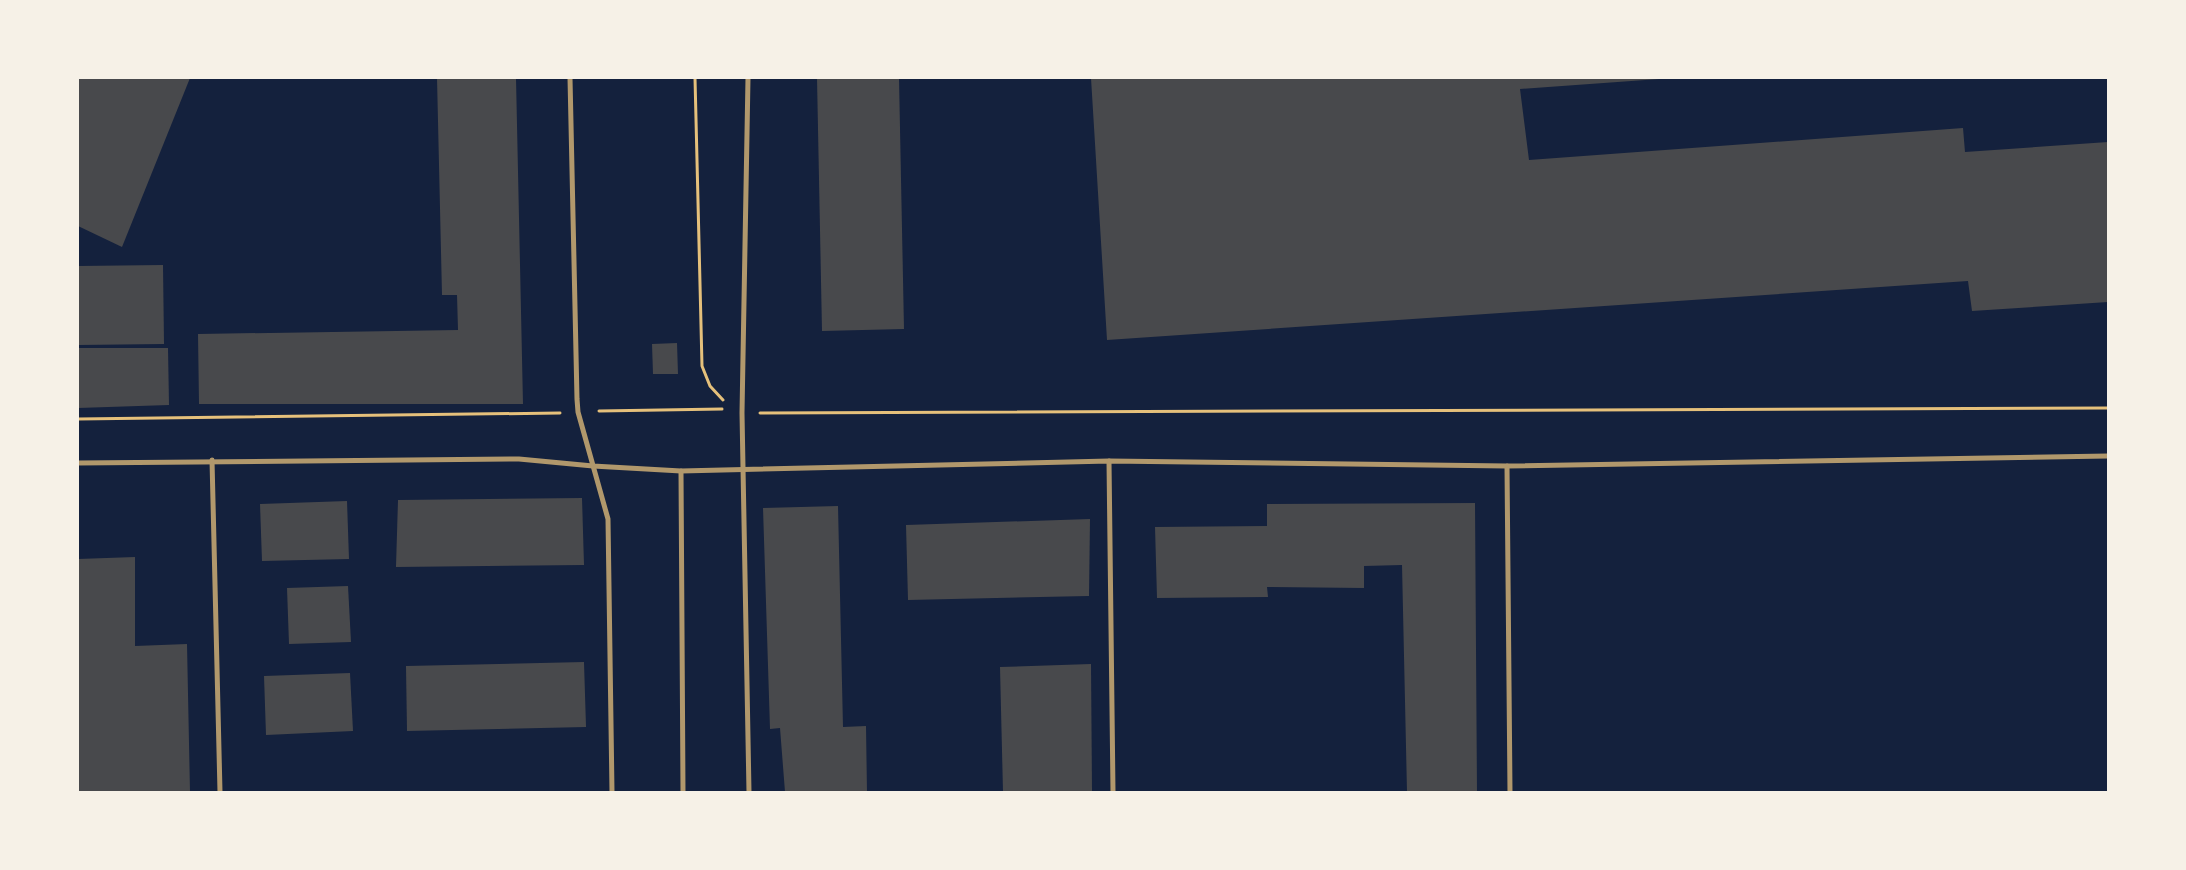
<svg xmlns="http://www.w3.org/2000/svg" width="2186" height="870" viewBox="0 0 2186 870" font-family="'Asap Condensed',sans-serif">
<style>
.building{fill:#48494c}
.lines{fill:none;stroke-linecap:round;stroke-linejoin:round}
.path{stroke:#e5c07b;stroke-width:3}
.minor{stroke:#b1986c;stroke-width:5}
</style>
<rect width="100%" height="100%" fill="#14213d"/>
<!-- building -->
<g class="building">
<polygon points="78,78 190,78 122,247 78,226"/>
<polygon points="437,78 516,78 523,404 199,404 198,334 458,330 457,295 442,295"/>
<polygon points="817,78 899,78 904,329 822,331"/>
<polygon points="1091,78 1673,78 1520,89 1529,160 1963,128 1965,152 2108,142 2108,302 1972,311 1968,281 1107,340"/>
<polygon points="163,265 164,344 78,345 78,266"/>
<polygon points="677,343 678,374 653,374 652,344"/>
<polygon points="78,348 168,348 169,405 78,408"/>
<polygon points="582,498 584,565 396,567 398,500"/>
<polygon points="347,501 349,559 262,561 260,504"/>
<polygon points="1475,503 1477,792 1407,792 1402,565 1364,566 1364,588 1267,587 1268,597 1157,598 1155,527 1267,526 1267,504"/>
<polygon points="838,506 843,727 866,726 867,792 785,792 780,728 770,729 763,508"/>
<polygon points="1090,519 1089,596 908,600 906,525"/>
<polygon points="135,557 135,646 187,644 190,792 78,792 78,559"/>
<polygon points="348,586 351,642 289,644 287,588"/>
<polygon points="584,662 586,727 407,731 406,666"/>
<polygon points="1091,664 1092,792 1003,792 1000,667"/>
<polygon points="350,673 353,731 266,735 264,676"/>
</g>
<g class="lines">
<!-- path -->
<g class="path">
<polyline points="695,78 702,366 710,386 723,400"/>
<polyline points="599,411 722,409"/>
<polyline points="760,413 2108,408"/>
<polyline points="78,419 560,413"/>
</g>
<!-- minor -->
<g class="minor">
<polyline points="570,78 577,399 578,412 608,519 612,792"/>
<polyline points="748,78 742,413 749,792"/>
<polyline points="212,460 220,792"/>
<polyline points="1109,461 1113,792"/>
<polyline points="78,463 519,459 593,466 681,471 1109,461 1507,466 2108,456"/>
<polyline points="1507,466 1510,792"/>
<polyline points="681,471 683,792"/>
</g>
</g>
<!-- border -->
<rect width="2186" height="870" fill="none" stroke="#f6f1e7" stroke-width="158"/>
</svg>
